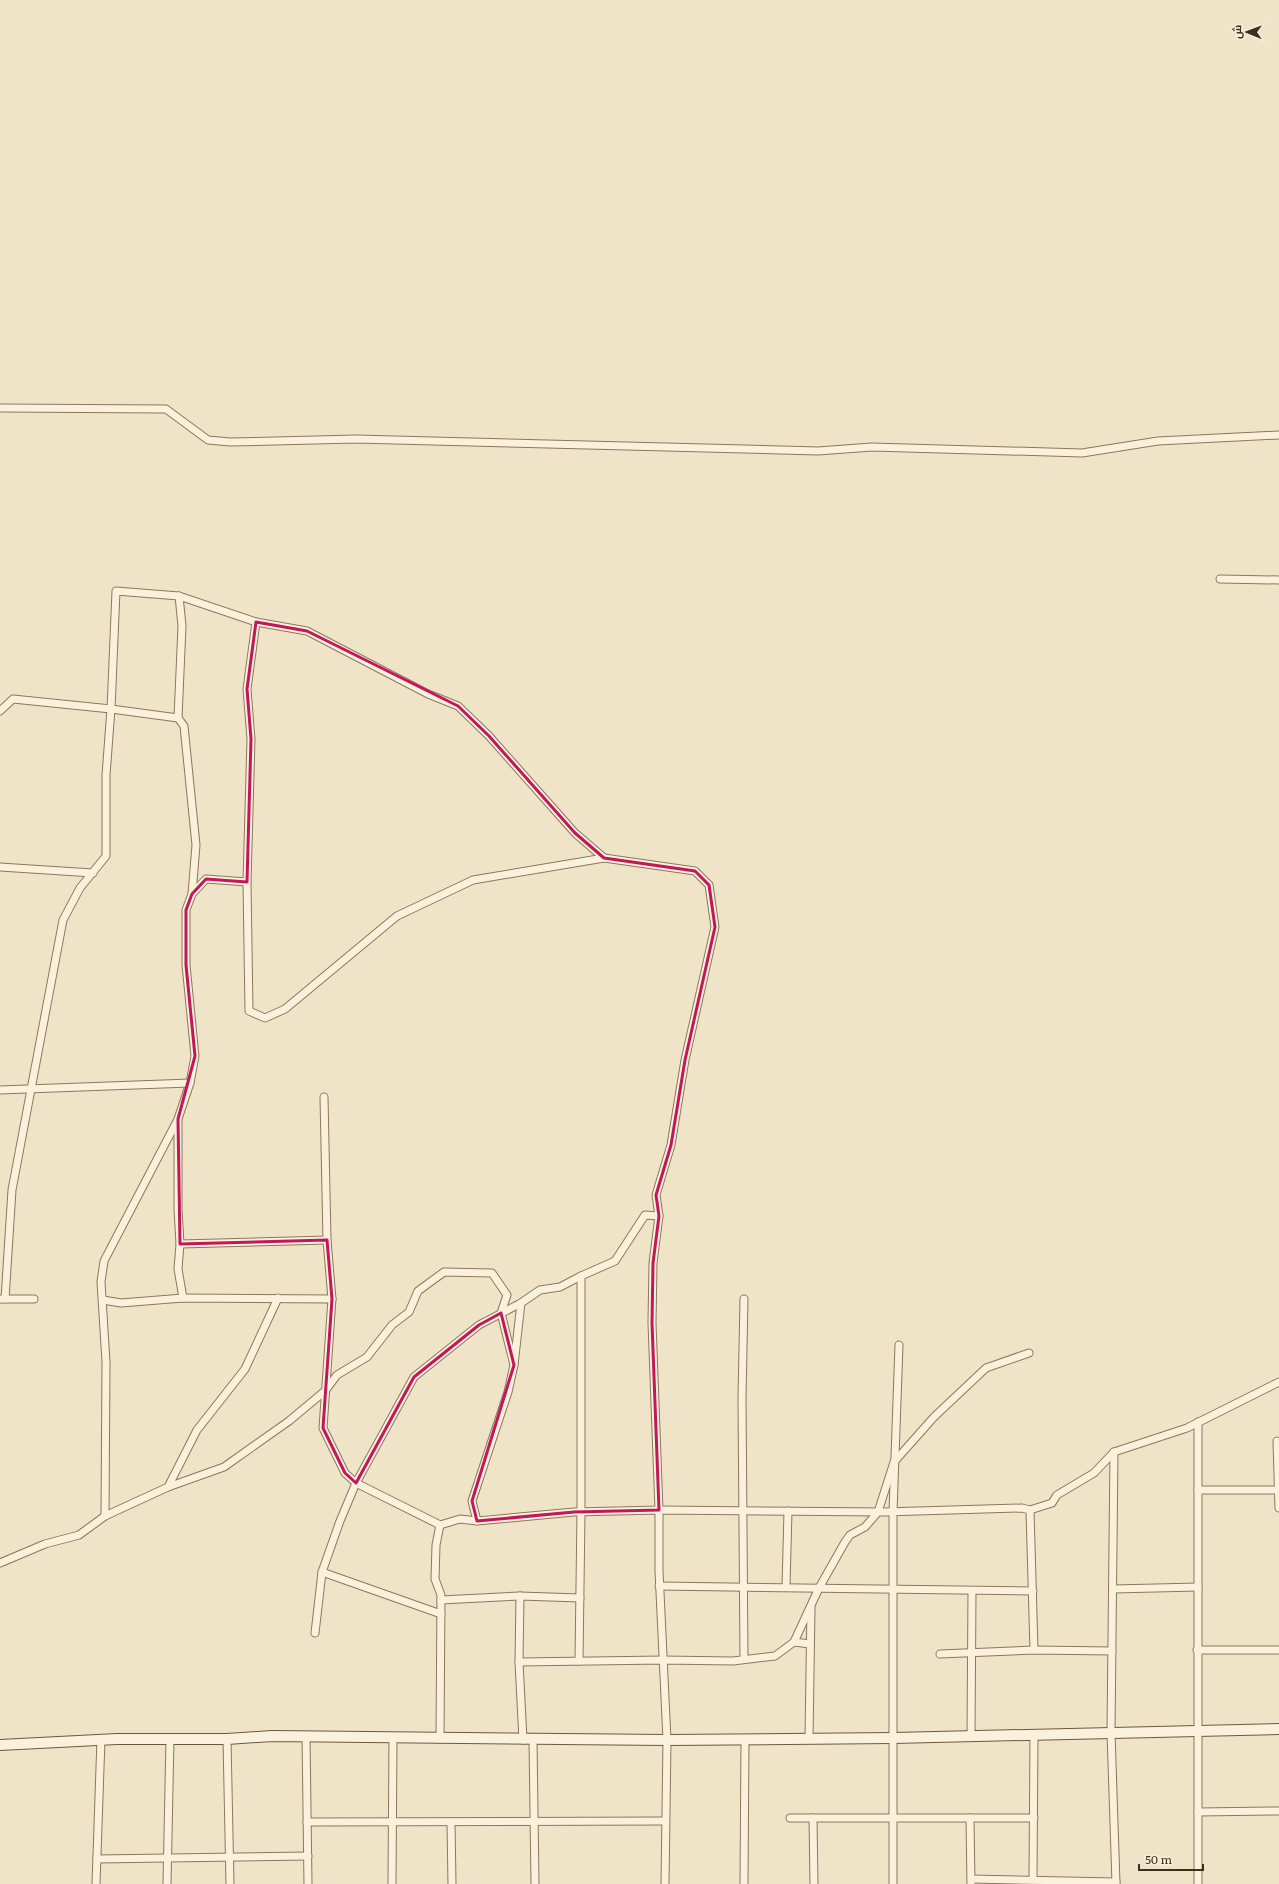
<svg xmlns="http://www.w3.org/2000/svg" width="1279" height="1884" viewBox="0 0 1279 1884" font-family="Literata,Cairo,serif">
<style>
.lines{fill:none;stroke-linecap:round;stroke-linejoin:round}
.street-casing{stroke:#8d765c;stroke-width:9}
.secondary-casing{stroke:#6f573f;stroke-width:12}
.street{stroke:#faf1dc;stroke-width:7}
.secondary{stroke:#faf1dc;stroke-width:10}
.marked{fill:none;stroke:#c2185b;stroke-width:3;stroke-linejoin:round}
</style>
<rect width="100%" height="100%" fill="#f0e4c8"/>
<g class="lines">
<defs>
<g id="street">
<polyline points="0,408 166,409 208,440 230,442 356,439 818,451 872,447 1082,453 1158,441 1279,435"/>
<polyline points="1220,579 1279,580"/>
<polyline points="256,622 247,689 251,739 247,882 249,1011 265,1018 285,1009 397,916 473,880 604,858"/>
<polyline points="0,711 13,699 111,709 178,718 184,726 196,845 192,894 186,910 186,965 195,1056 190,1083 178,1119 104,1261 101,1282 106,1362 105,1516"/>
<polyline points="178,718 182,626 179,596"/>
<polyline points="0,867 93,873"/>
<polyline points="192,894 206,879 247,882"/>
<polyline points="0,1090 190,1083"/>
<polyline points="324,1097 327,1240 332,1299 323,1428 345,1473 356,1483 440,1525"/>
<polyline points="178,1121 178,1209 180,1244 178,1269 183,1298"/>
<polyline points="180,1244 327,1240"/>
<polyline points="0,1299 34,1299"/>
<polyline points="5,1299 12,1190 63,920 80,888 106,856 106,775 111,709 116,591 179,596 256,622 307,631 428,694 458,706 489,736 575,833 604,858 695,871 709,885 715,927 685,1060 671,1145 656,1195 659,1216 653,1263 652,1323 659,1510 659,1571 667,1740 665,1884"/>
<polyline points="744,1299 742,1398 744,1659"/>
<polyline points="103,1300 121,1303 183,1298 332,1299"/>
<polyline points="1277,1441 1279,1508"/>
<polyline points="1114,1452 1111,1732 1116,1884"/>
<polyline points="168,1487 224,1467 289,1421 325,1391 337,1375 367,1357 392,1325 409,1312 418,1291 444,1272 492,1273 507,1295 501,1313 514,1365"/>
<polyline points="1198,1490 1279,1490"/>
<polyline points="1030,1510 1034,1650"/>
<polyline points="477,1521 472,1501 508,1392 514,1365 521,1303"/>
<polyline points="0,1563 45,1544 79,1535 105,1516 168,1487 197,1430 245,1369 278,1298"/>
<polyline points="322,1572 441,1614"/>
<polyline points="659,1586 1033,1591"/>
<polyline points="786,1587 788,1511"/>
<polyline points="1113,1589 1198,1587"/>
<polyline points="520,1596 519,1662 523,1740"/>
<polyline points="441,1600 520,1596 580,1598"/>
<polyline points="315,1633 322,1572 340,1521 356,1483 414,1377 479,1325 521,1303 540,1290 560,1287 581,1276 615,1261 645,1215 659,1216"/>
<polyline points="794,1642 819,1588 845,1542 850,1535 865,1527 878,1512 894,1462 934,1417 986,1368 1029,1353"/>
<polyline points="1197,1650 1279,1650"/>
<polyline points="940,1654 1034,1650 1112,1651"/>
<polyline points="579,1661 581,1512 581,1276"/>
<polyline points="519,1662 663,1660 733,1661 775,1656 794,1642 810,1644"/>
<polyline points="306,1736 308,1884"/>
<polyline points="971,1736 972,1591"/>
<polyline points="227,1739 230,1884"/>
<polyline points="440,1739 441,1595 435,1579 436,1545 440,1525 460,1519 477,1521 574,1512 659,1510 884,1512 1022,1508 1030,1510 1052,1503 1057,1495 1094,1473 1114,1452 1187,1428 1279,1382"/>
<polyline points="809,1739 811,1607"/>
<polyline points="533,1740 535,1884"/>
<polyline points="1198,1812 1279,1811"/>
<polyline points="790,1818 1034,1818"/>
<polyline points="813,1818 814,1884"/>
<polyline points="970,1818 971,1884"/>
<polyline points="307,1822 665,1821"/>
<polyline points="451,1822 452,1884"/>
<polyline points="97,1859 308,1856"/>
<polyline points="971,1879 1116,1882"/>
<polyline points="1033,1880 1034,1734"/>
<polyline points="96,1884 101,1739"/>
<polyline points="167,1884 170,1738"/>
<polyline points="392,1884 393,1738"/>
<polyline points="744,1884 745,1740"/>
<polyline points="893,1884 893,1512 899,1345"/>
<polyline points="1198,1884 1198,1422"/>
</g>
<polyline id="secondary" points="0,1745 117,1739 227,1739 272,1736 667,1740 893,1738 1279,1729"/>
</defs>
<!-- street casing -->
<use href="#street" class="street-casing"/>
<!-- secondary casing -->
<use href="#secondary" class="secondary-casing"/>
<!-- street -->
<use href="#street" class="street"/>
<!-- secondary -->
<use href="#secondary" class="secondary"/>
</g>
<!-- marked area -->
<path class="marked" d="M256,622L307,631L458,706L489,736L575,833L604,858L695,871L709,885L715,927L685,1060L671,1145L656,1195L659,1216L653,1263L652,1323L659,1510L574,1512L477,1521L472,1501L514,1365L501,1313L479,1325L414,1377L356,1483L345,1473L323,1428L332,1299L327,1240L180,1244L178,1119L195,1056L186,965V910L192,894L206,879L247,882L251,739L247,689Z"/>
<!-- north arrow -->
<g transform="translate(1247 32) rotate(271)" stroke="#f7eed8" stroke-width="3" paint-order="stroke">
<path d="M0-3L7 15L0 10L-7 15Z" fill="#3d2e20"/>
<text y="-6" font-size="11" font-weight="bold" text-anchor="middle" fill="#3d2e20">ش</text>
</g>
<!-- scale -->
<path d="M1139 1864v6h64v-6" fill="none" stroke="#3d2e20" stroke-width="2"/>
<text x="1145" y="1864" font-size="12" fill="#3d2e20" stroke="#f7eed8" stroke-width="3" paint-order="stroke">50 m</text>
</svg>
